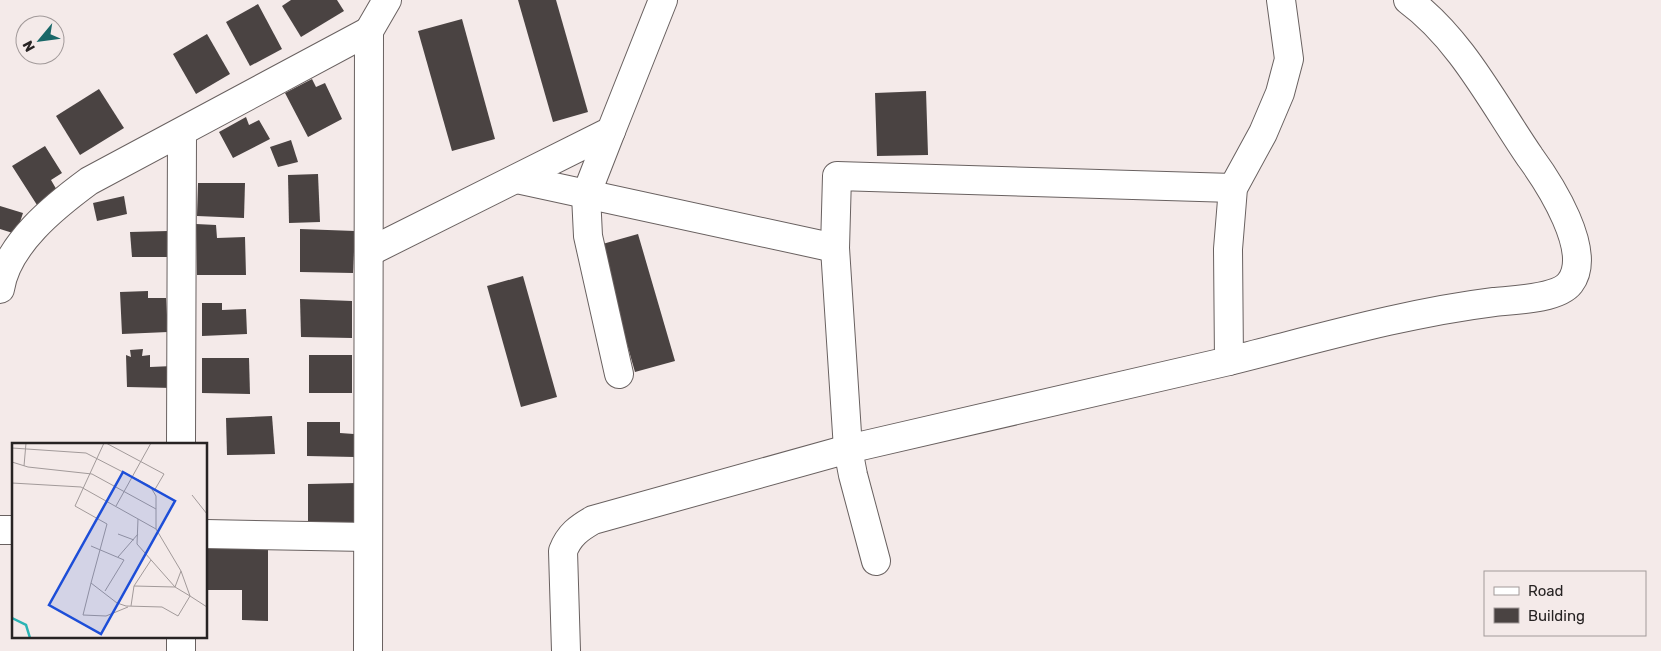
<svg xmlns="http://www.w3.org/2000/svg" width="1661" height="651" viewBox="0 0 1661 651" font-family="Rubik,sans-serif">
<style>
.building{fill:#4a4342}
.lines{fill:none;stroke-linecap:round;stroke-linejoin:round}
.minor-casing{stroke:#696160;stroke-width:30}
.minor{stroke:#fff;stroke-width:28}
.inset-river{fill:none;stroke:#29b3b4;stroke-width:2.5}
.inset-road{fill:none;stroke:#a29a9a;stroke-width:1}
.view{fill:#1d4ed8;fill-opacity:0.15;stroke:#1d4ed8;stroke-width:2.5}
.inset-edge{fill:none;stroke:#272323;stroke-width:2.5}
</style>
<rect width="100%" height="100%" fill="#f4eae9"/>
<!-- building -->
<g class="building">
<polygon points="291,0 337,0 344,11 301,37 282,6"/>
<polygon points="518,0 556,0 588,112 553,122"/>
<polygon points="258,4 282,49 250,66 226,22"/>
<polygon points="462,19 495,139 452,151 418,31"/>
<polygon points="207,34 230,74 196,94 173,54"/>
<polygon points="312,79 316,87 325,83 342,119 308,137 285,93"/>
<polygon points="99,89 124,128 80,155 56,116"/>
<polygon points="926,91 928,155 877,156 875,93"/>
<polygon points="246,117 249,125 259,120 270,139 233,158 219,132"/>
<polygon points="291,140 298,162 278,167 270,147"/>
<polygon points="45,146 62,173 51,180 58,192 37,205 12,166"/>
<polygon points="318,174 320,222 289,223 288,175"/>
<polygon points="198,183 245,183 244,218 197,216"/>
<polygon points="124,196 127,214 97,221 93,203"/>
<polygon points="0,206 23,213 16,234 0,229"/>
<polygon points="196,224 216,225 217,238 245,237 246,275 197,275"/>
<polygon points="300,229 355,231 353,273 300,272"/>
<polygon points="168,231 169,257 132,257 130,232"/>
<polygon points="638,234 675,361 635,372 599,245"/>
<polygon points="523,276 557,397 521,407 487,286"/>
<polygon points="148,291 148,298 166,298 168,332 122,334 120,292"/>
<polygon points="300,299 352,301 352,338 301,337"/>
<polygon points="202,303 222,303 222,310 246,309 247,334 202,336"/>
<polygon points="143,349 142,356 150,355 150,367 173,366 173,388 127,387 126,355 131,357 130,350"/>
<rect x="309" y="355" width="43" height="38"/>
<polygon points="202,358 249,358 250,394 202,393"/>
<polygon points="272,416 275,454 227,455 226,418"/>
<polygon points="307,422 340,422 340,433 354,434 355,457 307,456"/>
<polygon points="357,483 357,524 308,522 308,484"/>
<polygon points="206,549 268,549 268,621 242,620 242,590 206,590"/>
</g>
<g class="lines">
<defs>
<g id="minor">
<polyline points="611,131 586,195 588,236 619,374"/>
<polyline points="517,179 835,248"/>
<polyline points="369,252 611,131 663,0"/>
<path d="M0,289C7,244 55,206 89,181L369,31"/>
<path d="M1229,361C1317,339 1405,313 1494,302C1513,300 1558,299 1570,283C1594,252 1549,183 1530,157C1493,103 1461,39 1408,0"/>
<polyline points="181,445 182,133"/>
<polyline points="0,530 14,530"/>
<polyline points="206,534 367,537"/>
<polyline points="876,561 853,475 848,449 835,248 837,176 1233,188"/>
<polyline points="181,651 181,637"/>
<polyline points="368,651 369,31 387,0"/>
<path d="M566,651L563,551C569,535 579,528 593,520L848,449L1229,361L1228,249L1233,188L1263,133L1280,93L1289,59L1281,0"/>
</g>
</defs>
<!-- minor casing -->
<use href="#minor" class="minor-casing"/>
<!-- minor -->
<use href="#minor" class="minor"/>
</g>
<!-- overview -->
<g transform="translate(12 443)">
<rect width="195" height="195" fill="#f4eae9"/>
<path class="inset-river" d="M0,175L14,182L18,195"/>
<path class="inset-road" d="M92,0L63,63L95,81L79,140L105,160L114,163L150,164L166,173L178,153L163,144L122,143L119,163M94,0L152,31L142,48M0,5L74,10L138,43L144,53V86M0,19L16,24L80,31L144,66M12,23L14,0M0,40L69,44L144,86L169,128L178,153L195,164M180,52L195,71M104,63L139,0M126,76L125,101L163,144L169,128M106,91L122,97M79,103L112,117L93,148M106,114L126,91M79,140L71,172L94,173L116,164M122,143L139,117"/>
<path class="view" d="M111,29L163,58L89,191L37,162Z"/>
<rect width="195" height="195" class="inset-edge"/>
</g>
<!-- legend -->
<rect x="1484" y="571" width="162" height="65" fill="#f4eae9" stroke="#a29a9a"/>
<rect x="1494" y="587" width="25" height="8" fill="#ffffff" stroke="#a29a9a"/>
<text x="1528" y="596" font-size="15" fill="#272323">Road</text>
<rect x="1494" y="608" width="25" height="15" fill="#4a4342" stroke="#a29a9a"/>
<text x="1528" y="621" font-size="15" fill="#272323">Building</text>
<!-- north arrow -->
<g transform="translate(40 40) rotate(241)"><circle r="24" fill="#f4eae9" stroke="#a29a9a"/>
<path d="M0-4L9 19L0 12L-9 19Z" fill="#196768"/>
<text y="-8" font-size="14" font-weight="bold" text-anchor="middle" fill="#272323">N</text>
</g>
</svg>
